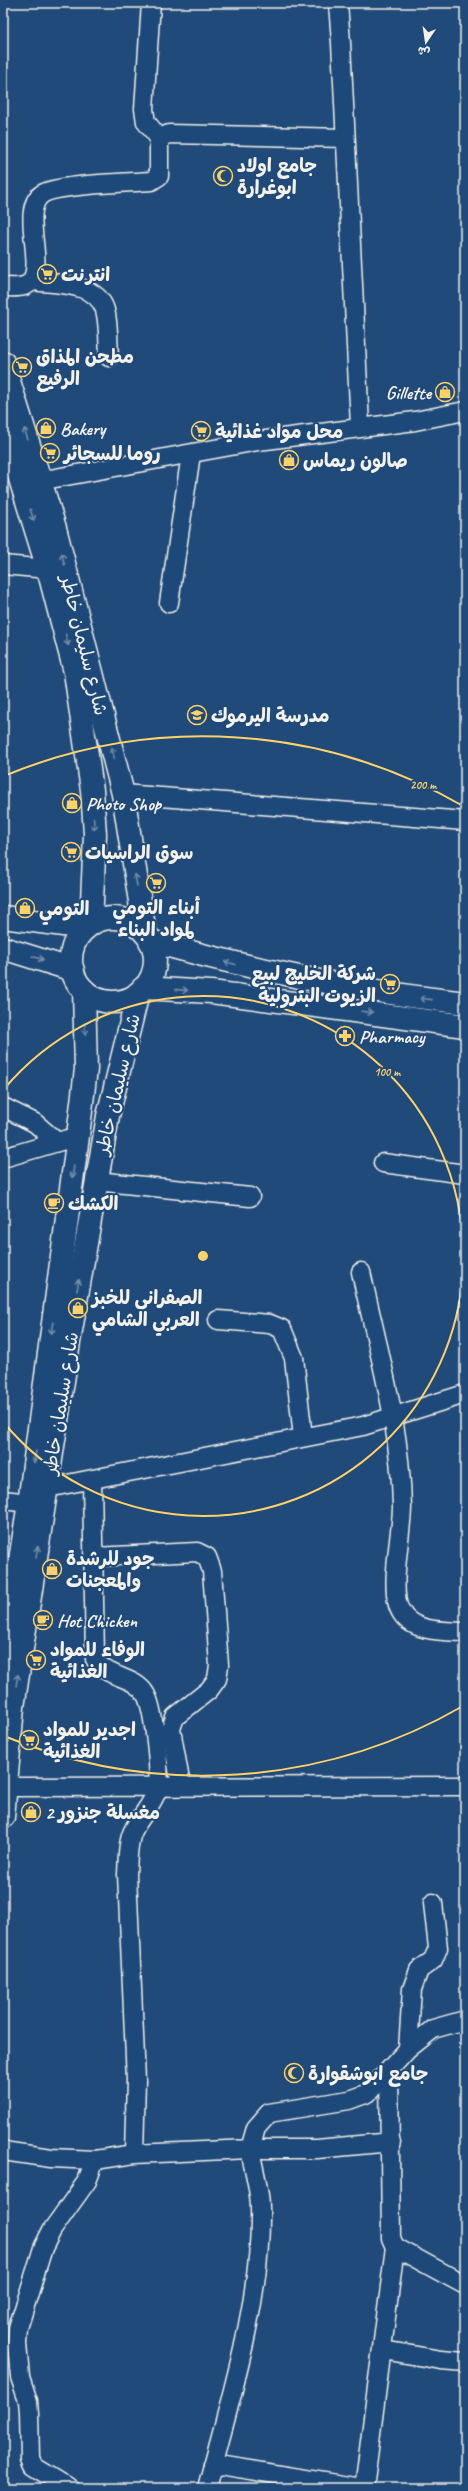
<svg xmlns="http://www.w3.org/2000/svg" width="468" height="2491" viewBox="0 0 468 2491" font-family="Caveat,'Playpen Sans Arabic',sans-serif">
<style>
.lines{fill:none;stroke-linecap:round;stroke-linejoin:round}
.minor-casing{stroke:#f4f1e8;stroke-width:21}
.tertiary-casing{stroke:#f4f1e8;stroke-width:25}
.secondary-casing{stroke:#f4f1e8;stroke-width:25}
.minor{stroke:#1f4a7a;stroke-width:18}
.tertiary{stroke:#1f4a7a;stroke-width:22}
.secondary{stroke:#1f4a7a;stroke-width:22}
.oneway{stroke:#748da6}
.ring{fill:none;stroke:#ffd166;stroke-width:2}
.labels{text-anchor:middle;stroke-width:4;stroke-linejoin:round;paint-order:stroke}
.poi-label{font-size:19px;font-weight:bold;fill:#f4f1e8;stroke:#1f4a7a;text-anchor:start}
.street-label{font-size:19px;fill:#f4f1e8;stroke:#1f4a7a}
.centre{fill:#ffd166;stroke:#1f4a7a;stroke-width:2}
.ring-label{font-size:12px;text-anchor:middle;font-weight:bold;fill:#ffd166;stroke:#1f4a7a;stroke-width:4;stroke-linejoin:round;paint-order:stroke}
</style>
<rect width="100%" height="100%" fill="#1f4a7a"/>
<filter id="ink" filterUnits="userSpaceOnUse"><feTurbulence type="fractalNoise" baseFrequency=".025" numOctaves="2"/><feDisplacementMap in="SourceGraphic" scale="8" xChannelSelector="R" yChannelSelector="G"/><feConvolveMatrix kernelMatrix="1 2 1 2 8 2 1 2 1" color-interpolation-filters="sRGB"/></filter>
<g filter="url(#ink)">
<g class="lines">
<defs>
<g id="minor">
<polyline points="338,3 341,43 360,426"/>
<polyline points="159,138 169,134 345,138"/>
<path d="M32,281C55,284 97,282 105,310C109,324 108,343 109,357"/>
<path d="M3,287C9,287 18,288 24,286C52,277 17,211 42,194C58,184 129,183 151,181L159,176V138L146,122L144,109L151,3"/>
<polyline points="28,483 258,441 415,421 465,411"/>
<polyline points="3,565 48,569"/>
<polyline points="169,603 191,454"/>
<polyline points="123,794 465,821"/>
<polyline points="3,1107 35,1123 57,1142"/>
<polyline points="3,1158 78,1136"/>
<polyline points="383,1163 465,1174"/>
<polyline points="96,1181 250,1197"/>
<path d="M361,1272C378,1350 401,1427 402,1507C402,1533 388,1592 401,1612C413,1633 445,1631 465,1632"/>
<polyline points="218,1320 270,1324 282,1329 294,1358 303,1437"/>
<path d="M92,1480L95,1659C106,1679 135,1675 146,1695C154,1709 160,1770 158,1786C155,1802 141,1815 134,1829C127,1841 128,1860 127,1874L136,2080L134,2154"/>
<polyline points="47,1488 363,1426 465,1394"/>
<polyline points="3,1500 29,1503"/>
<polyline points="94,1557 197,1552 207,1557 212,1571 219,1665 217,1679 209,1690 175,1717 171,1729 181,1786"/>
<polyline points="5,1787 465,1786"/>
<polyline points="408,2049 412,1989 419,1970 433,1960 438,1948 433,1903"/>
<polyline points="3,2151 51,2158 95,2160 134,2154 250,2149 256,2128 269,2113 349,2100 368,2093 408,2049 433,2029 465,2020"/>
<polyline points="395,2247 465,2285"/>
<polyline points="383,2350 441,2360 465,2362"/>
<polyline points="213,2464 362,2488"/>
<polyline points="69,2488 33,2466 30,2459 29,2413 28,2401 20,2377 17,2344 18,2328 43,2248 52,2230 87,2181 95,2160"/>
<path d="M207,2488C230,2400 262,2299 260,2208C260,2189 253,2168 250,2149H317L391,2142"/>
<polyline points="364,2488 395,2247 391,2238 389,2071"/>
</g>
<g id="tertiary">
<polyline points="3,917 86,928"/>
<path d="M150,941C253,970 358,991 465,1003"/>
<polyline points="3,948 73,970"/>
<polyline points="143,988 211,992 465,1026"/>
</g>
<g id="secondary">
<polyline points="3,362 55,528 123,794 145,933"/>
<polyline points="3,424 48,569 75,672 92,790 95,834 91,924"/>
<circle cx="113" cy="960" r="42"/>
<polyline points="3,1668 29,1503 78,1136 86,1069 84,990"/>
<polyline points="3,1817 13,1707 69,1342 108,1116 138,993"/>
</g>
</defs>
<!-- minor casing -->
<use href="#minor" class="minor-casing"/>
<!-- tertiary casing -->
<use href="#tertiary" class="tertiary-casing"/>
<!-- secondary casing -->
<use href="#secondary" class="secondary-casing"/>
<!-- minor -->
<use href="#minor" class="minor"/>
<!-- tertiary -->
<use href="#tertiary" class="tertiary"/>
<!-- secondary -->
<use href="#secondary" class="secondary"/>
</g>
<!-- one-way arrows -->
<defs><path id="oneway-shaft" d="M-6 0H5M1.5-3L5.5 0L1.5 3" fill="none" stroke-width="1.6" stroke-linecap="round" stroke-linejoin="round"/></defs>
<g class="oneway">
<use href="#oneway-shaft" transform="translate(26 434) rotate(-108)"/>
<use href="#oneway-shaft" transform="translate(32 515) rotate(73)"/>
<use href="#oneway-shaft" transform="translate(63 559) rotate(-104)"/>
<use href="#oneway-shaft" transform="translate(67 640) rotate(76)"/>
<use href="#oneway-shaft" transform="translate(113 753) rotate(-104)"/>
<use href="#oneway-shaft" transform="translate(94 824) rotate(86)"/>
<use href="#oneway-shaft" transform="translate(136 880) rotate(-99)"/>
<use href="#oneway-shaft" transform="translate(38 958) rotate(18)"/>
<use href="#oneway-shaft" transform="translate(230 963) rotate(-166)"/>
<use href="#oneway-shaft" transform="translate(182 990) rotate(4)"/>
<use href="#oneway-shaft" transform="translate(426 999) rotate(-174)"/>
<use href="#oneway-shaft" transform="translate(367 1012) rotate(7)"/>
<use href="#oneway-shaft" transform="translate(85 1029) rotate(89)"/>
<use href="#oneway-shaft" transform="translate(73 1172) rotate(98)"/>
<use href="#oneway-shaft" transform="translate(78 1285) rotate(-80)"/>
<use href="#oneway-shaft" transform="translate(52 1328) rotate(98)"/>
<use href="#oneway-shaft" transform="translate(35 1457) rotate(98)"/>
<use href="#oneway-shaft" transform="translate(37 1552) rotate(-81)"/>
<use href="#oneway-shaft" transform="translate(17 1680) rotate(-81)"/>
</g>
</g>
<!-- distance rings -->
<g class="ring">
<path d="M4 1089A260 260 0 1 1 4 1423"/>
<path d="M463 1706A520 520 0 0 1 4 1736M4 776A520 520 0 0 1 463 806"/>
</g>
<!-- icons -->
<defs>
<symbol id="mosque-ring" viewBox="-11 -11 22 22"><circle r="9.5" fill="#1f4a7a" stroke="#ffd166" stroke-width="1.5"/><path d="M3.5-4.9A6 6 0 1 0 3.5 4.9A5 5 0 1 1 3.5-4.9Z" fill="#ffd166"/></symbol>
<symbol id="supermarket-ring" viewBox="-11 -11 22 22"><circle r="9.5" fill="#1f4a7a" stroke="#ffd166" stroke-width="1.5"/><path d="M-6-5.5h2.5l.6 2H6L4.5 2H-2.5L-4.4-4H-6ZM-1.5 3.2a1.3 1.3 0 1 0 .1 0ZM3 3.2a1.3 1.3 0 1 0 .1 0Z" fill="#ffd166"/></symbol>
<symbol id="shop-ring" viewBox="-11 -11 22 22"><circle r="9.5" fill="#1f4a7a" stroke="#ffd166" stroke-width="1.5"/><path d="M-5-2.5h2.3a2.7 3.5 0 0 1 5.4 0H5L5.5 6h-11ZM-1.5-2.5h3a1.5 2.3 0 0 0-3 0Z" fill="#ffd166"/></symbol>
<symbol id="school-ring" viewBox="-11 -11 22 22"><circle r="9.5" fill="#1f4a7a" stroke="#ffd166" stroke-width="1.5"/><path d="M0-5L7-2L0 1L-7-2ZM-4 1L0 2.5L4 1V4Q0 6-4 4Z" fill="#ffd166"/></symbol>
<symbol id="pharmacy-ring" viewBox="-11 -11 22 22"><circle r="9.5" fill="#1f4a7a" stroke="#ffd166" stroke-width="1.5"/><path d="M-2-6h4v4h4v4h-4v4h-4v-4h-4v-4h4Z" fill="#ffd166"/></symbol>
<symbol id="cafe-ring" viewBox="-11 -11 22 22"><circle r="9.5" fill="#1f4a7a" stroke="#ffd166" stroke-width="1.5"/><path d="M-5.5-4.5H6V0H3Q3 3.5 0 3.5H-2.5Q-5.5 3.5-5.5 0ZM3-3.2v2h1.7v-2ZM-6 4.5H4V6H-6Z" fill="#ffd166"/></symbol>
</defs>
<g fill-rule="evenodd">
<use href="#mosque-ring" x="212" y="165" width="22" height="22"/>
<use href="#supermarket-ring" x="36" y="263" width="22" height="22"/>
<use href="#supermarket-ring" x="11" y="356" width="22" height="22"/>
<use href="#shop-ring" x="434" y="381" width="22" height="22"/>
<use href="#shop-ring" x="35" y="417" width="22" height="22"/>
<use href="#supermarket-ring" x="190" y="420" width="22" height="22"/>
<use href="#supermarket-ring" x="39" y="442" width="22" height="22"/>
<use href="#shop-ring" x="278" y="449" width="22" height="22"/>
<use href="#school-ring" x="186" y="704" width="22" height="22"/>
<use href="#shop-ring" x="61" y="792" width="22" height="22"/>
<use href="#supermarket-ring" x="60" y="841" width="22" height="22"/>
<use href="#supermarket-ring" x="145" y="872" width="22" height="22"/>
<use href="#shop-ring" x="14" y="897" width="22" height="22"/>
<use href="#supermarket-ring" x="379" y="973" width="22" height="22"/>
<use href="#pharmacy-ring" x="334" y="1025" width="22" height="22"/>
<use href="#cafe-ring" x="43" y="1192" width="22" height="22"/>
<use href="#shop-ring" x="67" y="1297" width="22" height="22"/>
<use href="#shop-ring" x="41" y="1558" width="22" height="22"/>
<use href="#cafe-ring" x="32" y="1609" width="22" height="22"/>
<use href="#supermarket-ring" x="25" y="1649" width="22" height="22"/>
<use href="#supermarket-ring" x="18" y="1729" width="22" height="22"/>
<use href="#shop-ring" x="20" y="1801" width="22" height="22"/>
<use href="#mosque-ring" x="283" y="2062" width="22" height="22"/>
</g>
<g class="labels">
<!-- poi labels -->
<g class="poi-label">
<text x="237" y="172">جامع اولاد<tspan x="237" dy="22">ابوغرارة</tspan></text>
<text x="61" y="281">انترنت</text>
<text x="36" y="363">مطحن المذاق<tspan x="36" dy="22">الرفيع</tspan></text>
<text x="431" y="399" text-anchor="end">Gillette</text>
<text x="60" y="435">Bakery</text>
<text x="215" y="438">محل مواد غذائية</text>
<text x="64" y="460">روما للسجائر</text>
<text x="303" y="467">صالون ريماس</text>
<text x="211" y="722">مدرسة اليرموك</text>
<text x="86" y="810">Photo Shop</text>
<text x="85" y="859">سوق الراسيات</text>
<text x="156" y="914" text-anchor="middle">أبناء التومي<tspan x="156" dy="22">لمواد البناء</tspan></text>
<text x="39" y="915">التومي</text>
<text x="376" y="980" text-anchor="end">شركة الخليج لبيع<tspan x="376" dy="22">الزيوت البترولية</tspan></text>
<text x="359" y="1043">Pharmacy</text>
<text x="68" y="1210">الكشك</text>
<text x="92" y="1304">الصفراني للخبز<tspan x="92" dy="22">العربي الشامي</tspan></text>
<text x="66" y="1565">جود للرشدة<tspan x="66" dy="22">والمعجنات</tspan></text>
<text x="57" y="1627">Hot Chicken</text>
<text x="50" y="1656">الوفاء للمواد<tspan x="50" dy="22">الغذائية</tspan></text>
<text x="43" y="1736">اجدير للمواد<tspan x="43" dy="22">الغذائية</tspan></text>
<text x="45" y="1819">مغسلة جنزور 2</text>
<text x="308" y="2080">جامع ابوشقوارة</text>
</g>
<!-- street labels -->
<g class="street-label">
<text transform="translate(85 645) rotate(76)" y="7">شارع سليمان خاطر</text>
<text transform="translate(117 1084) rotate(-77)" y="7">شارع سليمان خاطر</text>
<text transform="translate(60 1403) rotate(-81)" y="7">شارع سليمان خاطر</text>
</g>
</g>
<circle cx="203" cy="1256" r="6" class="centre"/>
<g class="ring-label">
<text x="423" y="789">200 m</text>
<text x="387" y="1076">100 m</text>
</g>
<!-- margin -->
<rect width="468" height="2491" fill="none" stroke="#1f4a7a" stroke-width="16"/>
<rect x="8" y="8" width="452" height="2475" fill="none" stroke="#f4f1e8" stroke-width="1.5" filter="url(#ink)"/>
<!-- north arrow -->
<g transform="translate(426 42) rotate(193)" stroke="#1f4a7a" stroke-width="3" paint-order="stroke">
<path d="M0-3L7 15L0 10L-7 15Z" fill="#f4f1e8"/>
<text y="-6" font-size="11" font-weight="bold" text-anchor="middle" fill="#f4f1e8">ش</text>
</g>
</svg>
